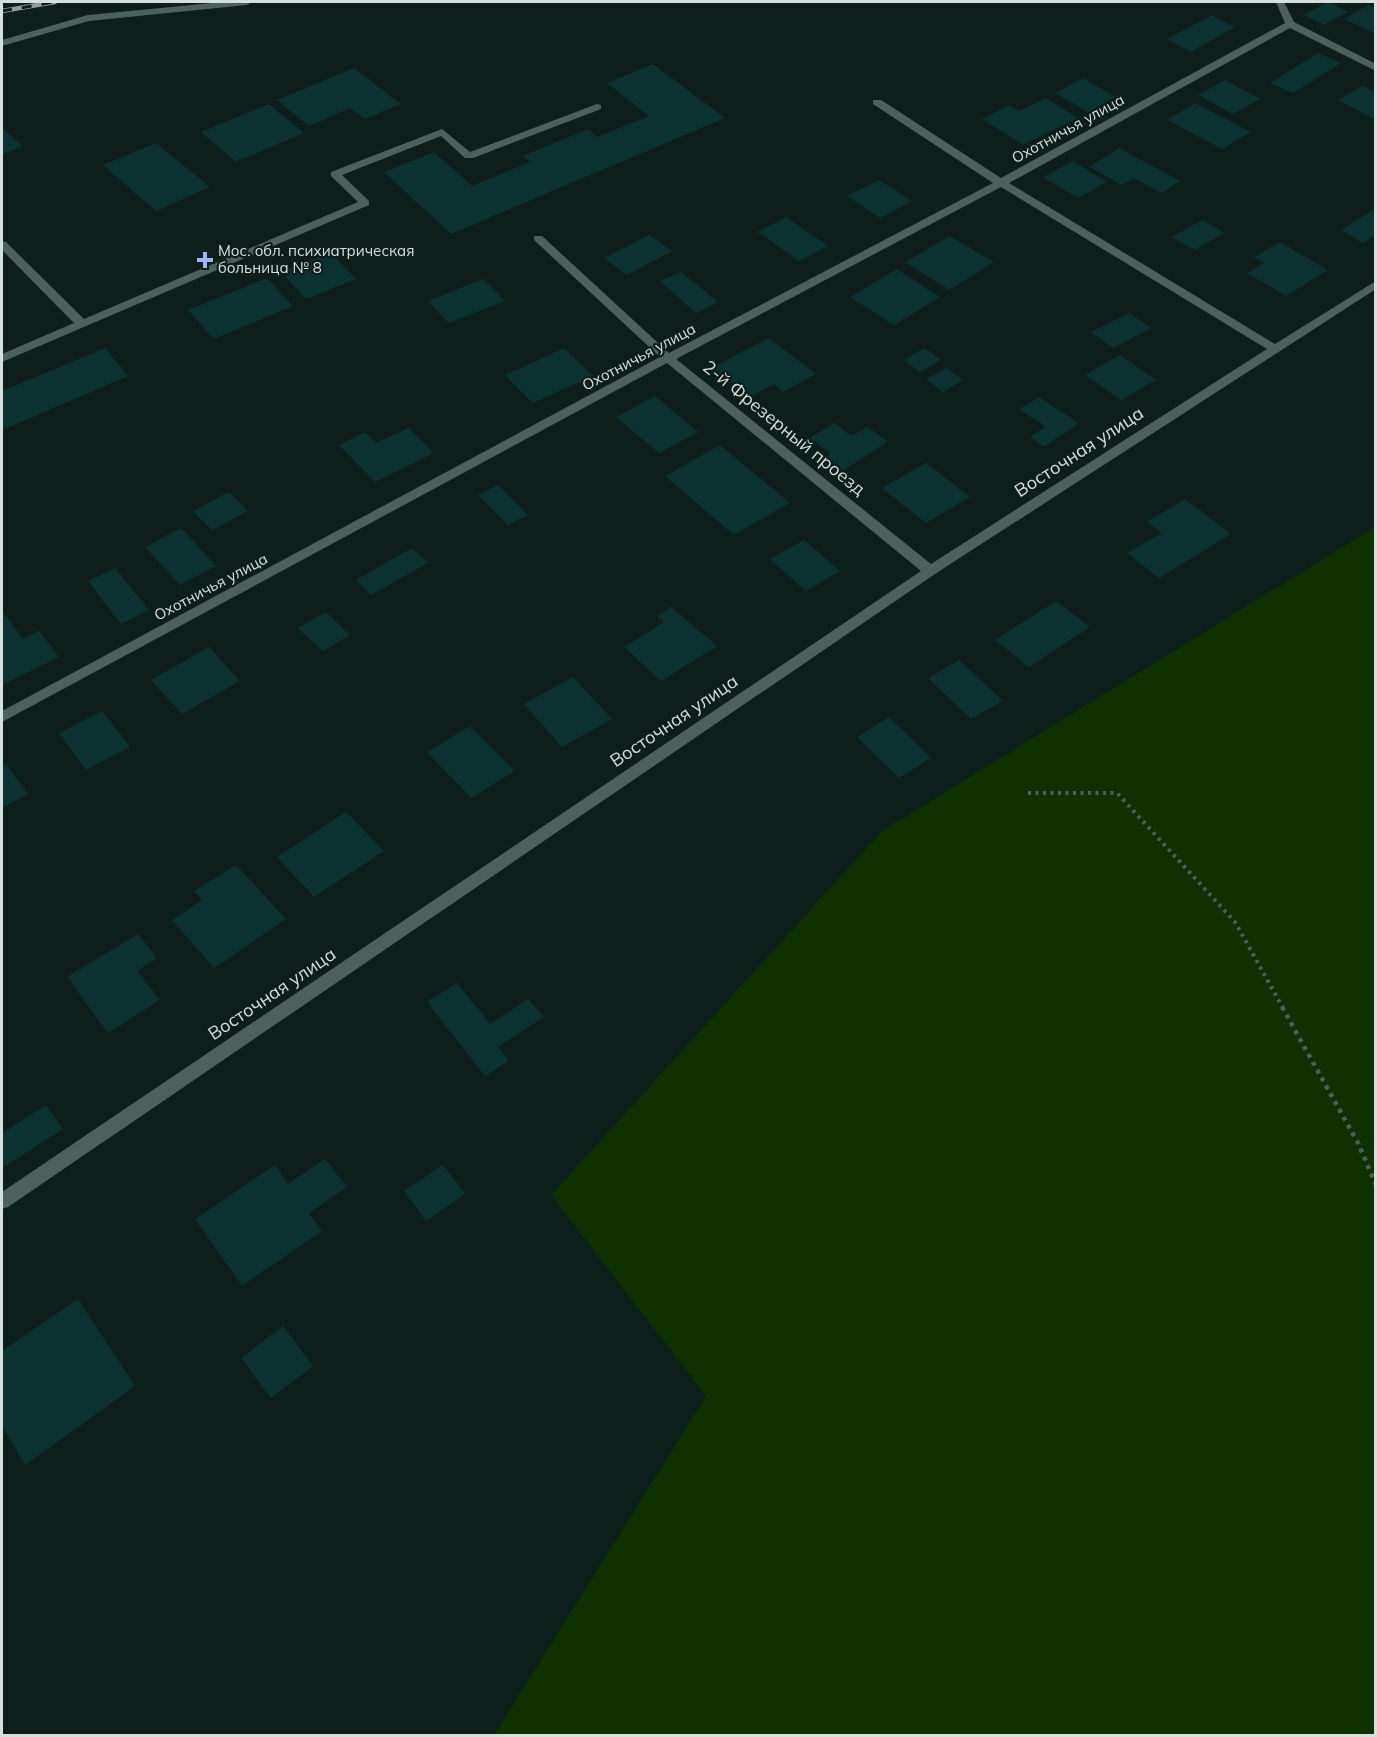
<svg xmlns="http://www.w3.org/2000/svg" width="1377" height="1737" viewBox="0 0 1377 1737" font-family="Mulish,sans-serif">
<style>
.green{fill:#0f3100}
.building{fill:#0b3231}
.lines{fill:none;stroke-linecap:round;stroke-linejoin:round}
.path-far1{stroke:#4f5e5a;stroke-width:4;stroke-dasharray:3 4.5;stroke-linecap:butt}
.path{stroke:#4f5e5a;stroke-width:4.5;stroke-dasharray:4 5;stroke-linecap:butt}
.minor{fill:#4e605b;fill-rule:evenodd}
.rail-casing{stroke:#909d99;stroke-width:4.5}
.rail{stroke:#0e1e1a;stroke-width:3;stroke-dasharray:10;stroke-linecap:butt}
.poi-dot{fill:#9ab5fd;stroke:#0e1e1a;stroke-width:2}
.labels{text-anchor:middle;stroke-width:4.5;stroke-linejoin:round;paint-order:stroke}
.far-street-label{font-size:15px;fill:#d5e0dc;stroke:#0e1e1a}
.far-poi-label{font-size:15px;fill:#d5e0dc;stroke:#0e1e1a;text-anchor:start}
.street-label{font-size:18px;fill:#d5e0dc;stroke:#0e1e1a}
</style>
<rect width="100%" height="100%" fill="#0e1e1a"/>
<!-- green -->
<polygon class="green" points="1375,527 1375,1735 494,1735 706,1396 551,1195 882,831"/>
<!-- building -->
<g class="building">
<polygon points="1328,2 1348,12 1324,25 1304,15"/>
<polygon points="1368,5 1376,8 1376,34 1344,19"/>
<polygon points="1212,15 1235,27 1191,52 1167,39"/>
<polygon points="1318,53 1341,63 1293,93 1270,83"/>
<polygon points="653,64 725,118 451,234 384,172 434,152 472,186 530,162 523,156 588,129 597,137 649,116 607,83"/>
<polygon points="354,68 401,104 365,119 350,108 309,126 277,100"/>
<polygon points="1083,78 1116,97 1088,112 1055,93"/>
<polygon points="1225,80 1260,99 1233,114 1198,95"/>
<polygon points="1363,86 1376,92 1376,120 1338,100"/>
<polygon points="1046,98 1078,118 1023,145 982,119 1009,105 1019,111"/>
<polygon points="1195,103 1251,132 1222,149 1167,120"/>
<polygon points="269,104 304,133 236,162 201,132"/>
<polygon points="2,128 23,146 2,155"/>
<polygon points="156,143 210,187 156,211 103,165"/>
<polygon points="1119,148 1180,181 1162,193 1134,178 1122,185 1089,167"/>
<polygon points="1073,161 1107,182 1078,198 1043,177"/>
<polygon points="879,180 912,201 880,218 847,196"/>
<polygon points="1376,208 1376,235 1363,243 1341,230"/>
<polygon points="786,217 828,246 799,261 758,232"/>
<polygon points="1202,220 1224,233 1195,250 1172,237"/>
<polygon points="649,235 672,251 627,275 604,258"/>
<polygon points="950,236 994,262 949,290 905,262"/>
<polygon points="1280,242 1328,270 1286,296 1247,273 1264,263 1254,257"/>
<polygon points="330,252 356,279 306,299 281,272"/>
<polygon points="897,269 940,297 894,325 850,297"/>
<polygon points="681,272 718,302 696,313 660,281"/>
<polygon points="267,278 293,306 214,339 188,310"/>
<polygon points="483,279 505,301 449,323 428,301"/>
<polygon points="1129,313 1151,328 1113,348 1091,332"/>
<polygon points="769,338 816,374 783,392 774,384 750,397 713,367"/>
<polygon points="105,348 128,376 2,430 2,391"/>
<polygon points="564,348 593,376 533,403 505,375"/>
<polygon points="924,348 941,360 920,372 904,360"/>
<polygon points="1120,355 1156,380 1121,400 1085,375"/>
<polygon points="946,368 963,380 943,392 926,379"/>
<polygon points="655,396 698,432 659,453 616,417"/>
<polygon points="1039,397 1079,423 1044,447 1030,437 1046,427 1020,409"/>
<polygon points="834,423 852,436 867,427 888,442 836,475 818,461 831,454 810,438"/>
<polygon points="408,428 434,453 375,482 339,445 365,432 376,443"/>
<polygon points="720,445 790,503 734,535 665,476"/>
<polygon points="926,463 970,497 926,523 882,488"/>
<polygon points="498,485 528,515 508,525 478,495"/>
<polygon points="229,492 248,511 212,530 193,511"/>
<polygon points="1185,499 1231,534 1159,578 1127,553 1162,533 1147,522"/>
<polygon points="181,528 216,566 180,585 145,547"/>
<polygon points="804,540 840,571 806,591 770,559"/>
<polygon points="412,548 428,563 371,595 356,580"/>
<polygon points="115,568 149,610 121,624 88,581"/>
<polygon points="1056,601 1090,627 1029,667 995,640"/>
<polygon points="671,607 717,646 661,681 624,647 664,622 657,616"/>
<polygon points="2,611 23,639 39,631 59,657 2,685"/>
<polygon points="326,612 350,635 323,651 298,628"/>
<polygon points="209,647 240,681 182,714 151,680"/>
<polygon points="959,660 1003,701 971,719 928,678"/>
<polygon points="573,677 612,719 562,747 524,704"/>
<polygon points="102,711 130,747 86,770 59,733"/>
<polygon points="889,717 931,758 899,778 857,737"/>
<polygon points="470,726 515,771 471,798 427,752"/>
<polygon points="6,764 28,794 2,808 2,766"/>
<polygon points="346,812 384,851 314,897 277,857"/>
<polygon points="236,865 286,919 214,968 172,920 202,900 194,891"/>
<polygon points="138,934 157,958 137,971 160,1000 108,1033 67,977"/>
<polygon points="457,983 490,1024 528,999 544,1017 498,1047 509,1061 485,1076 427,1002"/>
<polygon points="46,1105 63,1129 2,1168 2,1133"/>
<polygon points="325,1159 347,1187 309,1213 322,1231 242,1286 195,1219 275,1165 288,1184"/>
<polygon points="443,1165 465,1194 426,1221 404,1191"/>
<polygon points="78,1299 135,1386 25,1465 2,1426 2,1351"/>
<polygon points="283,1326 313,1366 271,1398 241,1358"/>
</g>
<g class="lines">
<!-- path-far1 -->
<polyline class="path-far1" points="1028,793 1117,793 1235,922 1283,1008"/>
<!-- path -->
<polyline class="path" points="1282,1007 1358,1143 1376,1185"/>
<!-- minor -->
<g class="minor">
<polygon points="223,2 252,2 247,5 89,21 2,46 2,40 88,15"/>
<path d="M1276,2H1284L1294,22L1376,64V71L1290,28L1009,183L1275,344L1376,281V289L935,574L8,1207L2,1209V1192L921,571L667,363L2,722V711L660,357L534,240V236H542L669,353L993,183L873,104V100H881L1001,178L1285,23ZM1001,187L1267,349L931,564L676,359Z"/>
<polygon points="597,104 601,105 601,109 473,158 465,158 441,136 342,175 369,201 369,205 2,362 2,354 74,323 2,250 2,241 6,242 84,319 358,202 331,176 331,172 442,129 470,152"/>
</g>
<defs>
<polyline id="rail" points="2,11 55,2"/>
</defs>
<!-- rail casing -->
<use href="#rail" class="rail-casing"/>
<!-- rail -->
<use href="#rail" class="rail"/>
</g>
<!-- markers -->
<path class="poi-dot" d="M202 251h6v6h6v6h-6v6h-6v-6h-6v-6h6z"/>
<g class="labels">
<!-- far-street labels -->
<g class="far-street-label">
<text transform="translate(1068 129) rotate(-29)" y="5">Охотничья улица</text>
<text transform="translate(639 357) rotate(-28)" y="5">Охотничья улица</text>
<text transform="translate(211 587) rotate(-28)" y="5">Охотничья улица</text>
</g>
<!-- far-poi labels -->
<g class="far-poi-label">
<text x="218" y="256">Мос. обл. психиатрическая<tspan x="218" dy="17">больница № 8</tspan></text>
</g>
<!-- street labels -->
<g class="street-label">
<text transform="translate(784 428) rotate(39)" y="6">2-й Фрезерный проезд</text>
<text transform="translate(1079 452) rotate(-33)" y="6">Восточная улица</text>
<text transform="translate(674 721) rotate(-34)" y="6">Восточная улица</text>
<text transform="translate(272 994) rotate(-34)" y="6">Восточная улица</text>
</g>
</g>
<!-- border -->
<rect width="1377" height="1737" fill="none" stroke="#d5e0dc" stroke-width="6"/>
</svg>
